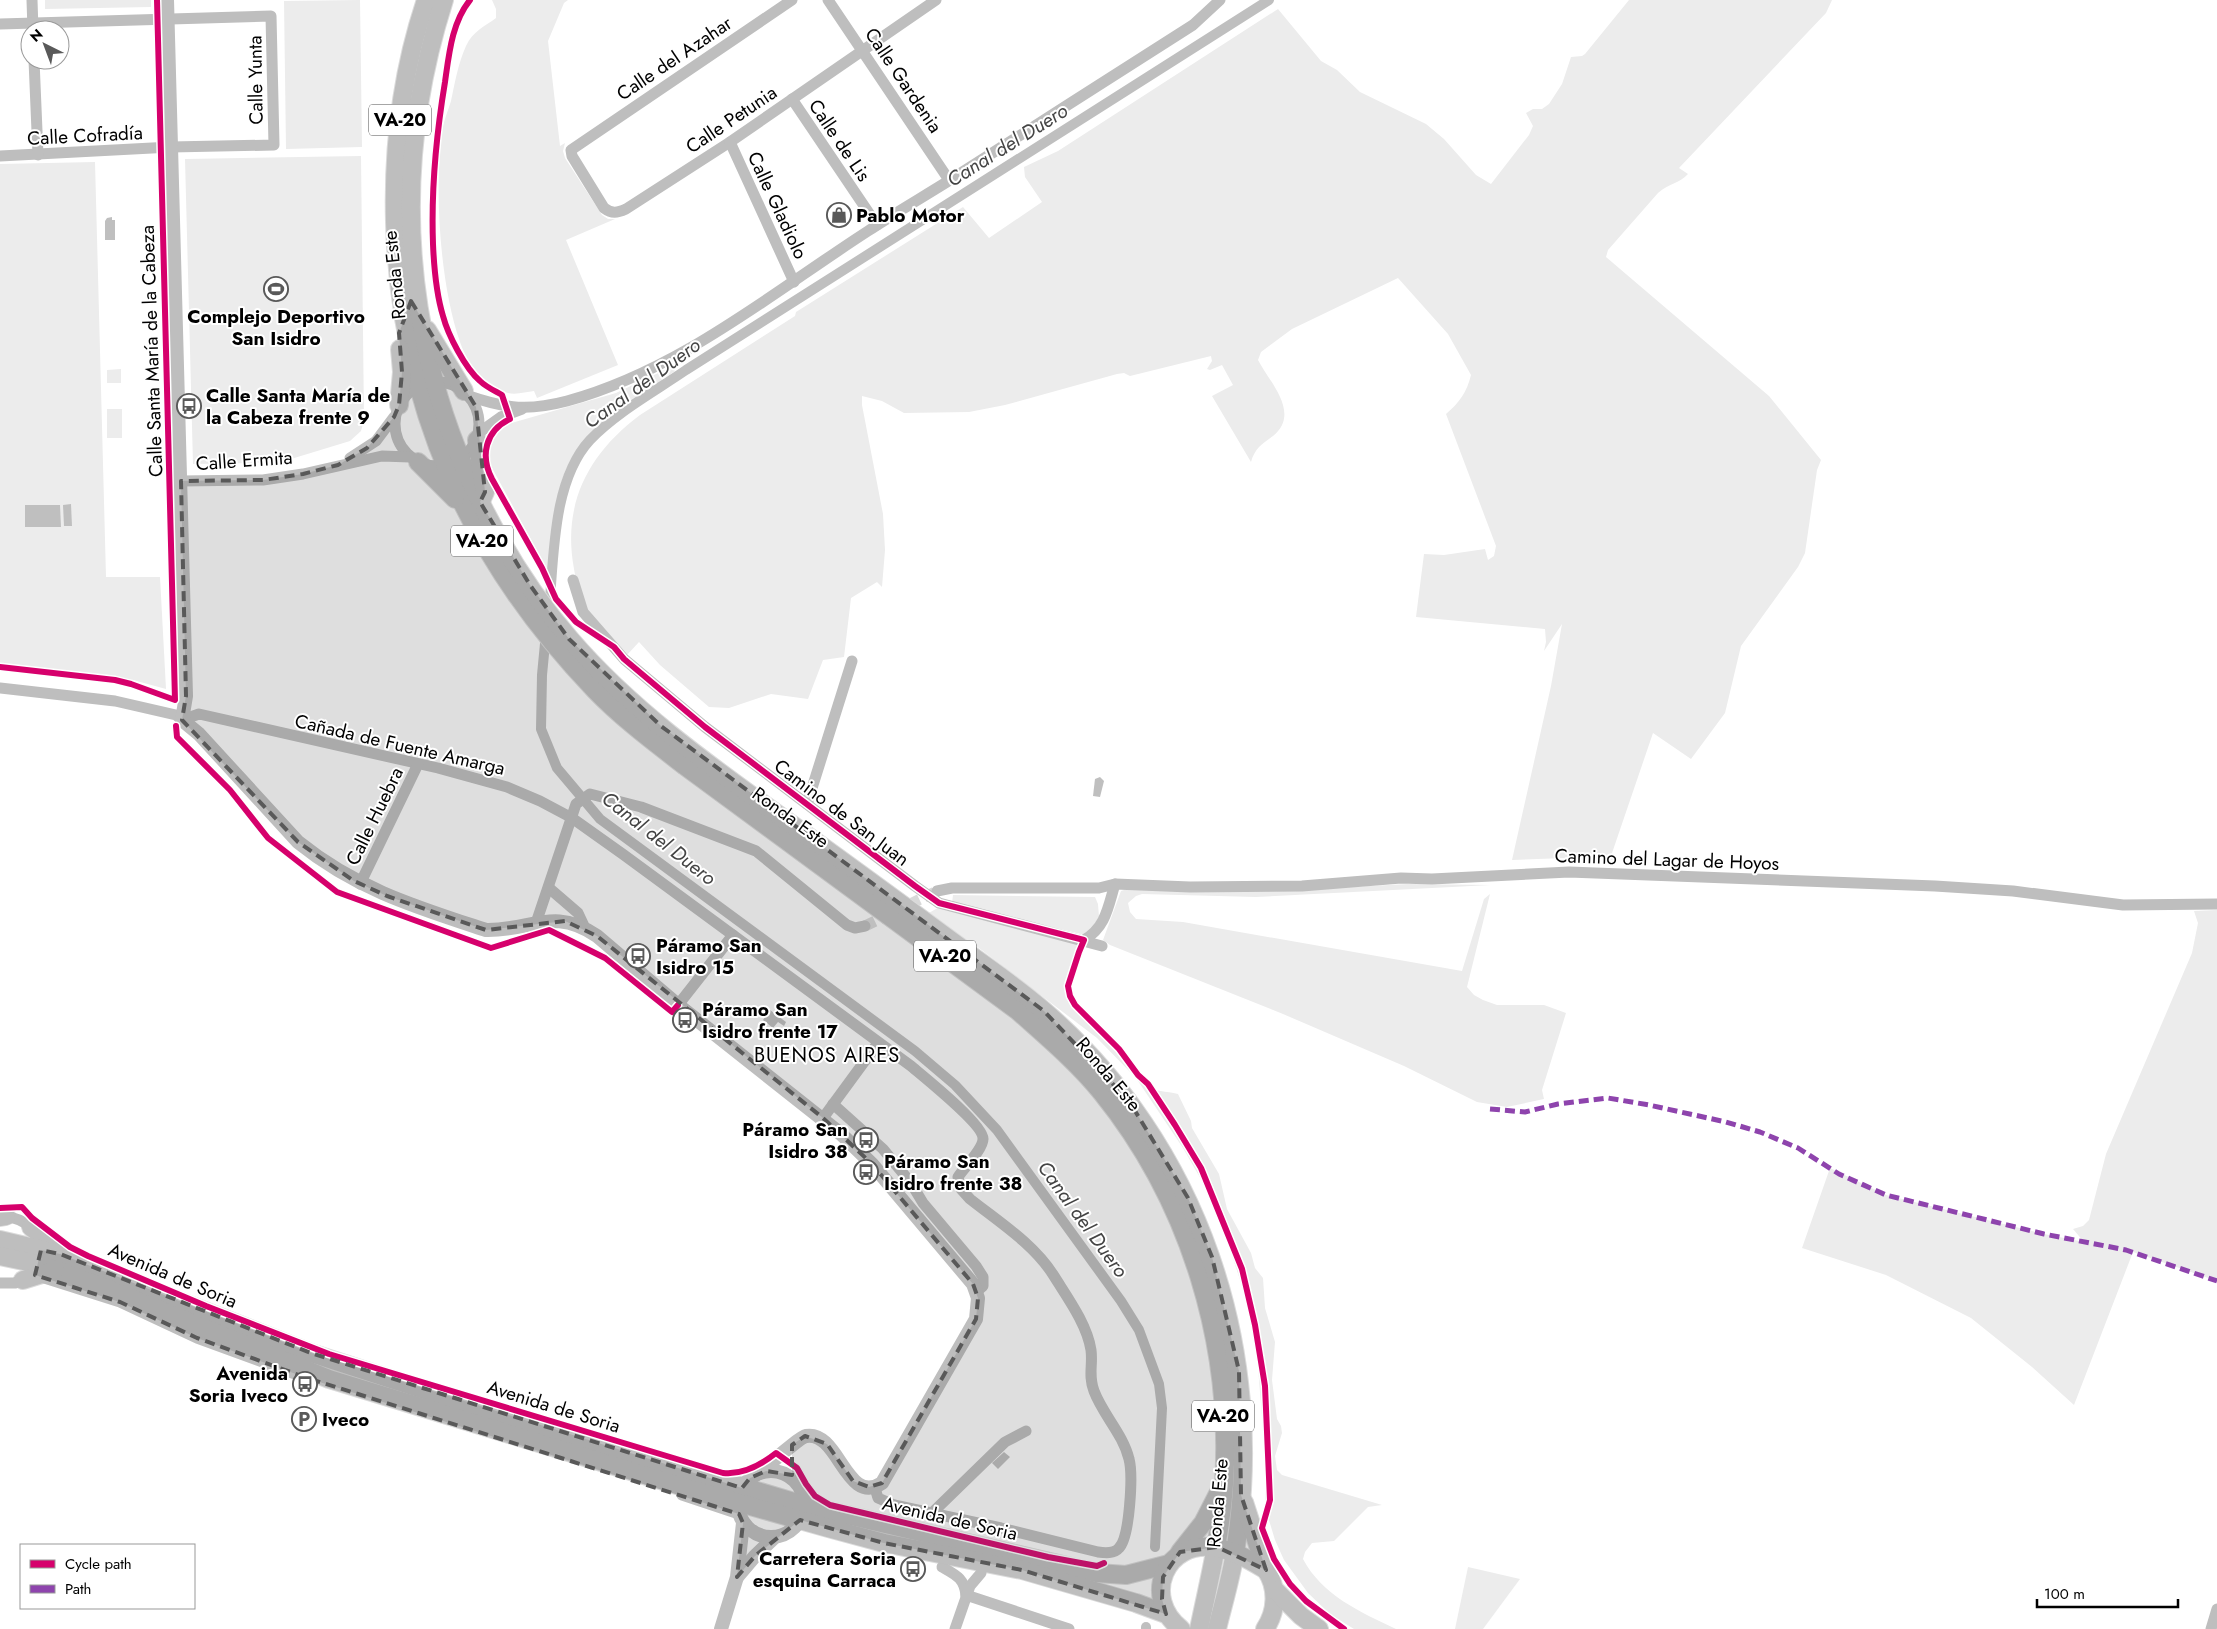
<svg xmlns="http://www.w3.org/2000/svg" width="2217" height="1629" viewBox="0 0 2217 1629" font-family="Jost,sans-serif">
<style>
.green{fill:#ececec}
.water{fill:#bfbfbf}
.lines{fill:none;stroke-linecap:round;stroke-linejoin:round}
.canal{stroke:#bfbfbf;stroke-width:10}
.minor-tunnel{stroke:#d9d9d9;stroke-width:11;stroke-dasharray:11 5.5;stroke-linecap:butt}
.primary-casing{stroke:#dbdbdb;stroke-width:20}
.trunk-casing{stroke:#dbdbdb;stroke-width:20}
.minor{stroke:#bebebe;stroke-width:11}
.tertiary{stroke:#bebebe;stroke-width:14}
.primary{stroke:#bebebe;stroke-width:18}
.trunk{stroke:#bebebe;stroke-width:18}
.quiet{stroke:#8e44ad;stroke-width:5;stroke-dasharray:10 5;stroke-linecap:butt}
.cycleway-casing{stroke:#fff;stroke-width:9}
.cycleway{stroke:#d6006c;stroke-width:6}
.marked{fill:#595959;fill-opacity:0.2;stroke:#595959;stroke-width:4;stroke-dasharray:10 6;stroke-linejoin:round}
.labels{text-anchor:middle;stroke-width:4;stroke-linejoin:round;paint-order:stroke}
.shield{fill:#fff;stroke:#4c4c4c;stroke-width:1}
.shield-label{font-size:18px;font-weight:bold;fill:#000}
.street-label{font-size:19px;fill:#000;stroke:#fff}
.poi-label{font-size:19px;font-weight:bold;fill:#000;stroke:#fff;text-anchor:start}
.water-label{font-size:20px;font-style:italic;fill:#444;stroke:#fff}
.neighbourhood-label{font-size:20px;letter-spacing:1px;fill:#000;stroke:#fff}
</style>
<rect width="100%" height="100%" fill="#fff"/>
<!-- green -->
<g class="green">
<polygon points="45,0 151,0 151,7 45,9"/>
<polygon points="360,0 362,147 286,149 284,1"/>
<path d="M492,0H568L564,3L548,41L560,146L565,143L563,151L565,158L602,215L608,219H615L566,240L618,365L537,398L534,391C526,392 516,395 508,393C485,388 467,363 460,342C440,285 434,190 442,130C444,120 448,111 451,101C455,82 458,64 466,46C473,31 484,27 496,18V9Z"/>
<path d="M1629,0H1832L1826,13L1679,168L1688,174C1679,184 1669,183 1658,193L1608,250L1606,257L1769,396L1821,460L1817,470L1805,553L1798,567L1741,646L1725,713L1691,759L1653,733L1611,856L1615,860L1565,858L1512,860L1551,686L1562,624L1544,651L1546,642L1545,629L1416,617L1424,554L1444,555L1485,549L1488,560L1494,556L1496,546L1446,414C1459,403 1467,392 1471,375L1448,334L1398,278L1292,329L1261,352L1258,360C1270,383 1301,413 1273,436C1262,444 1255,448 1251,462L1212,396L1233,385L1222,365L1210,370L1207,369L1212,361L1211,356L1130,376L1124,373L1117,374L1005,405L969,412L904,413L882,401L862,396V405L883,514L885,550L882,587L877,582L851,598L844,657L823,660L808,699L771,694L729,708L709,707L660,665L639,642L627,655C614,640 597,625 587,609C580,599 576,581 574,569C562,504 588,454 640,415L795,316L796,312L963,207L989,238L1042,202L1025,177L1024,167L1058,151L1278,9L1321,61L1337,70L1360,92L1426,124L1444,139L1476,175L1491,184L1529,135L1533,126L1526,113L1533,109H1542L1549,104L1562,84L1571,57L1582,56L1585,54Z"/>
<polygon points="361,156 364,420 361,431 350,441 291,459 253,463 193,464 185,159"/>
<polygon points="95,162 106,577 160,577 166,689 133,680 0,665 0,164"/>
<path d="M671,367L675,371C621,408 565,433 557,506C555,522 557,556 547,569L491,466L488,448L497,430L501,426L616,393Z"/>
<polygon points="121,369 121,383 107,383 107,370"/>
<rect x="107" y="409" width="15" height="29"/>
<polygon points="1408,884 1491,885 1256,897 1142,894 1136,896 1128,903 1130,912 1136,919 1183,922 1462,971 1484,899 1490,894 1467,987 1474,995 1483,1000 1497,1005 1544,1005 1566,1013 1542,1090 1544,1099 1507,1107 1477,1102 1404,1066 1283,1014 1110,945 1103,940 1121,891 1124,890 1292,890"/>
<polygon points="953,895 1095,897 1098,904 1099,917 1088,934 1081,934 952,903"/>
<path d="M943,905L1079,944C1073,960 1065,979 1068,996C1072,1013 1111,1044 1123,1059C1130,1067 1137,1079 1145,1085C1155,1092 1166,1091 1178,1094L1191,1121L1192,1128L1219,1174L1227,1209L1251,1253L1255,1268L1263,1278L1265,1308L1275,1342L1272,1380L1277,1419L1281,1426L1282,1433L1275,1456L1277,1470L1282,1475L1382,1505L1368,1507L1334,1541L1312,1543L1305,1552L1303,1559C1322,1595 1360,1612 1396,1629H1354L1330,1614L1308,1593L1284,1560L1275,1540L1265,1507V1454L1257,1355L1245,1295L1224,1231L1206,1188L1183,1148L1136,1078L1097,1038L979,948L927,914Z"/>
<polygon points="2217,910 2217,1281 2133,1252 2074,1405 2032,1367 1971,1318 1886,1275 1802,1248 1830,1168 1886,1195 2044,1234 2084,1242 2073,1229 2083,1226 2089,1220 2106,1154 2192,953 2198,923 2194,911"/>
<polygon points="1468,1567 1520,1579 1483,1629 1455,1629"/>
</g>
<!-- water -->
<g class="water">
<polygon points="112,217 112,220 115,220 115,240 105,240 105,221 107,218"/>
<polygon points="71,504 72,526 64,526 63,505"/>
<polygon points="25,505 60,505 61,527 25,527"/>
<polygon points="1100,777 1104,781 1100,797 1093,796 1095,779"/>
<polygon points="770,1010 786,1022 784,1026 778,1022 773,1028 763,1020"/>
<polygon points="1004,1452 1010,1457 998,1469 992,1463"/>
</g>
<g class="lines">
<!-- canal -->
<g class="canal">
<path d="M549,611C554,559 552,481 590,440C617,412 654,392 686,370L1269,0"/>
<polyline points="546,633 542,675 541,729 557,768 600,819 915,1051 955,1085 997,1130 1121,1301 1139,1330 1159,1384 1162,1408 1155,1547"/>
<polyline points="1146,1629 1146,1627"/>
</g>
<!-- minor-tunnel -->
<polyline class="minor-tunnel" points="865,926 935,892"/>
<defs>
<g id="primary">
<polyline points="0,1217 6,1216"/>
<polyline points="31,1227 44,1237 60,1254"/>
<polyline points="0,1240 60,1254 311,1353 511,1418 804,1505 1097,1573 1126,1575 1169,1564"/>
<polyline points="0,1256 38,1264 101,1286 329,1379 673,1484 828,1528 884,1543 1022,1570 1136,1603 1166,1614"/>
<polyline points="23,1280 55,1270"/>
</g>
<g id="trunk">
<path d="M426,0C402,71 393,147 395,222C400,405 469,559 595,690C622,718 654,742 685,766L1018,1011C1047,1037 1078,1063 1102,1093C1190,1202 1233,1344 1224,1484C1221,1533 1209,1581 1199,1629"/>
<path d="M444,0C406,119 400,238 429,360C451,457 504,563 570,639C636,716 723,775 805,834C858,872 911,911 964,950C991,970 1018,988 1043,1010C1199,1144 1268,1350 1235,1552C1231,1578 1223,1604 1217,1629"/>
<polyline points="427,330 464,391"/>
<polyline points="399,405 402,372 400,349"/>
<polyline points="477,440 485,492 481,501"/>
<polyline points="418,462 455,499"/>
<path d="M1244,1502L1266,1570C1278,1588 1277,1611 1265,1629"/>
<polyline points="1180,1552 1203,1523 1221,1488"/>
<polyline points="1275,1590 1301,1616 1319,1629"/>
<path d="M1181,1629C1141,1598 1165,1538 1217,1548C1235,1551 1251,1561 1266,1570"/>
</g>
</defs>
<!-- primary casing -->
<use href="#primary" class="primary-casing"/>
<!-- trunk casing -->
<use href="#trunk" class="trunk-casing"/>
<!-- minor -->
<g class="minor">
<polyline points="32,0 33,30"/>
<path d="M792,0L571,150L572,156L604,208C612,214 617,213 626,209L730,142L936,0"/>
<polyline points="828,0 949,180"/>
<polyline points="0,24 271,16 274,145 171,147 0,156"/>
<polyline points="34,60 38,155"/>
<polyline points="792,99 877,225"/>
<polyline points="730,142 794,282"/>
<circle cx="437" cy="424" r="42"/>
<path d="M469,396C507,409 529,411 567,401C680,370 772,293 868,231C895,213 923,197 950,180C1031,128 1112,77 1193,25L1220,0"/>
<polyline points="480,432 501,417 522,409"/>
<polyline points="350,458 376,441 394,417"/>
<polyline points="181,481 263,480 303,474 382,456 410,457"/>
<polyline points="573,580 583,612 624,659 705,727 915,886 939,903 1102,946"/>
<path d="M0,688L115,701L176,715L182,720L199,714L438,768L507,787L540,801L572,818L624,855L911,1066C924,1077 984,1125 983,1139C983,1149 964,1168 958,1177L961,1189L970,1199C999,1222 1034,1244 1054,1276C1067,1297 1087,1324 1091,1350C1093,1365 1088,1375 1094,1391C1103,1415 1123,1434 1129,1459C1133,1474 1130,1537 1119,1548C1114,1554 1105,1553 1098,1552L1001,1528L894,1505L878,1498L875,1488"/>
<polyline points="807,804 852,661"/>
<polyline points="360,884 418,764"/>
<polyline points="549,888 578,913 585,928"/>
<polyline points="937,891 952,888 1099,888 1115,884 1190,887 1302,886 1401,878 1432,879 1569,872 1935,886 2013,891 2123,905 2217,904"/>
<polyline points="536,923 576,804 590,794 641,807 756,851 847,925 855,928 865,926"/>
<path d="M1084,940C1106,927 1108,907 1115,884"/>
<polyline points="678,1005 733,935"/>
<polyline points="833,1104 883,1149 911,1183 923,1203 976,1266 983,1277 983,1286 976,1292"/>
<polyline points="823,1118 878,1043"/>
<path d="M0,1219C13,1214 27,1222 35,1233"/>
<polyline points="38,1276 120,1302 197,1338 295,1374"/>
<polyline points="0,1283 15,1283 29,1276"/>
<polyline points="682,1495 739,1514"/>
<polyline points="931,1514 1005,1442 1026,1431"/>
<path d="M942,1567C956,1575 964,1578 966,1595"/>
<polyline points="966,1595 1069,1629"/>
<polyline points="955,1629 970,1586 981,1573"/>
<polyline points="2211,1629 2217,1609"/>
</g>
<!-- tertiary -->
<g class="tertiary">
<path d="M167,0L186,696L182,720L199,734L298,842C356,889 416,907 486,930C532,931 553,906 597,936L678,1005L841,1134L872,1164L973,1284L978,1298L976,1319L882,1483C846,1507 839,1430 806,1436C800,1437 766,1467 757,1474"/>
<circle cx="771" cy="1504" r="33"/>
<polyline points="738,1576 755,1556 775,1537"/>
<polyline points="721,1629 737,1577 743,1523"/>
</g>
<!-- primary -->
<use href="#primary" class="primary"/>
<!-- trunk -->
<use href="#trunk" class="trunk"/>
<!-- quiet -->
<polyline class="quiet" points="1490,1109 1525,1112 1558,1104 1608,1098 1649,1105 1726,1122 1760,1132 1798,1148 1839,1174 1886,1195 2044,1234 2126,1250 2217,1281"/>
<defs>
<g id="cycleway">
<path d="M470,0C452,22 449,54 445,82C436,136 431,189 433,244C434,268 436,293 443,316C448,335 465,368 480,381C486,387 495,391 502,395L510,419C485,431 480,456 492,479L542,568L556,599L576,622L614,647L624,659L705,727L915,886L939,903L1084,940L1079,952L1068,986L1070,996L1075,1005L1119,1049L1138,1075L1148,1084L1175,1125L1201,1168L1242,1269L1255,1325L1265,1386L1270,1500L1262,1528L1274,1559L1290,1584L1306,1601L1344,1629"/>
<polyline points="0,667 115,680 131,684 175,700 157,0"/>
<polyline points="176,726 177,737 230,790 268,838 337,892 491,948 549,930 605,958 672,1012 678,1005"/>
<path d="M0,1208L22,1207L32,1218L70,1247L88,1256L206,1306L329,1354L723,1473C742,1475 761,1465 776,1453L797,1468L806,1484L815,1496L830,1505L1048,1557L1097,1566L1104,1563"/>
</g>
</defs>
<!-- cycleway casing -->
<use href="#cycleway" class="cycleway-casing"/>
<!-- cycleway -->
<use href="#cycleway" class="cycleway"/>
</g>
<!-- marked area -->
<path class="marked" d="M411,301L476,407L485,492L480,502L530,585L569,639L661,726L1044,1011L1129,1101L1188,1198L1212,1257L1239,1371L1241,1495L1266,1570L1217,1547L1180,1552L1163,1577L1162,1599L1166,1614L1022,1570L884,1543L800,1520L755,1556L737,1577L743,1523L739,1514L307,1378L197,1338L120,1302L35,1275L41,1250L60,1254L311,1353L742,1488L750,1478L766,1471L792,1475V1445L805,1436L827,1444L853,1481L869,1487L882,1483L976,1319L978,1298L973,1284L872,1164L823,1118L597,936L565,921L486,930L387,896L354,881L298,842L182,720L186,696L181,481L263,480L303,474L338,465L367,448L394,417L399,405L402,372L399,333Z"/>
<!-- icons -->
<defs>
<symbol id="shop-ring" viewBox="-11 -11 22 22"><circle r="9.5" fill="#fff" stroke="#595959" stroke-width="1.5"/><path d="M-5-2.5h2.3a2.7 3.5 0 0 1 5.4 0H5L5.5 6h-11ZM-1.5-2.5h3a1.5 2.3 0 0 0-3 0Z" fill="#595959"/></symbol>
<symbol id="stadium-ring" viewBox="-11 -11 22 22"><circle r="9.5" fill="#fff" stroke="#595959" stroke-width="1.5"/><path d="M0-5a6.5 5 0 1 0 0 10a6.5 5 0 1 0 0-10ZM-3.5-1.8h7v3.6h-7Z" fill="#595959"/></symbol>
<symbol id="bus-ring" viewBox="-11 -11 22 22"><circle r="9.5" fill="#fff" stroke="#595959" stroke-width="1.5"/><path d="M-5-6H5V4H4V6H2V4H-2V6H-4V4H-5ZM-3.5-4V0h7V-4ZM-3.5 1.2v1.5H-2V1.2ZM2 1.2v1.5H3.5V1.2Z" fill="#595959"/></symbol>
<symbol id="parking-ring" viewBox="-11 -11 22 22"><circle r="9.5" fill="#fff" stroke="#595959" stroke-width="1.5"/><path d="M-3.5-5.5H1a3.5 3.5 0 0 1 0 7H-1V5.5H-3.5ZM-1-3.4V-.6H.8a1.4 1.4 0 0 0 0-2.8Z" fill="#595959"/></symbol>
</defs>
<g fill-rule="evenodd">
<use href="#shop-ring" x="825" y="201" width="28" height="28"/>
<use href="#stadium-ring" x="262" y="275" width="28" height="28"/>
<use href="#bus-ring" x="175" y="392" width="28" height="28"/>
<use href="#bus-ring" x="624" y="942" width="28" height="28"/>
<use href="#bus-ring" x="671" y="1006" width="28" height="28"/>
<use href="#bus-ring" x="852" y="1126" width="28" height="28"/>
<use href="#bus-ring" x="852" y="1158" width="28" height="28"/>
<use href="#bus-ring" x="291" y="1370" width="28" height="28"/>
<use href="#parking-ring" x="290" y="1405" width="28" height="28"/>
<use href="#bus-ring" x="899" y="1555" width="28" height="28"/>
</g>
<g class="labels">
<!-- shield labels -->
<g class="shield">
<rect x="369" y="104.5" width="62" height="31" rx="4"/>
<rect x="451" y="525.5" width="62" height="31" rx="4"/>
<rect x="914" y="940.5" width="62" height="31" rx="4"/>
<rect x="1192" y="1400.5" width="62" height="31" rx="4"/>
</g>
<g class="shield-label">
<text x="400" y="126">VA-20</text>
<text x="482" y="547">VA-20</text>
<text x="945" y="962">VA-20</text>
<text x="1223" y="1422">VA-20</text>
</g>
<!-- street labels -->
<g class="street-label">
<text transform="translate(674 58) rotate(-34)" y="7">Calle del Azahar</text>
<text transform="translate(255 80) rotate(-91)" y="7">Calle Yunta</text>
<text transform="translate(904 80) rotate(56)" y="7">Calle Gardenia</text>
<text transform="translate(731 119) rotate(-34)" y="7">Calle Petunia</text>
<text transform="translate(85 135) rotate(-3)" y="7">Calle Cofradía</text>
<text transform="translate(840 140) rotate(56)" y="7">Calle de Lis</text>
<text transform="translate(778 205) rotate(65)" y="7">Calle Gladiolo</text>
<text transform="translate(394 275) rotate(-96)" y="7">Ronda Este</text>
<text transform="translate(151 351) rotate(-92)" y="7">Calle Santa María de la Cabeza</text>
<text transform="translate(244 460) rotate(-4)" y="7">Calle Ermita</text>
<text transform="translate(400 744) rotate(13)" y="7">Cañada de Fuente Amarga</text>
<text transform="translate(842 812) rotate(37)" y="7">Camino de San Juan</text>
<text transform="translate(374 816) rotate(-64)" y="7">Calle Huebra</text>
<text transform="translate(791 817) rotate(36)" y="7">Ronda Este</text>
<text transform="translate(1667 859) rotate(2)" y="7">Camino del Lagar de Hoyos</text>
<text transform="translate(1109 1074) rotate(50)" y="7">Ronda Este</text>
<text transform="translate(173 1275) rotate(23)" y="7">Avenida de Soria</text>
<text transform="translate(554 1406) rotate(17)" y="7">Avenida de Soria</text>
<text transform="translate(1217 1503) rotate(-85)" y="7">Ronda Este</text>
<text transform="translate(950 1518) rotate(13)" y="7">Avenida de Soria</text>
</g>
<!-- poi labels -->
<g class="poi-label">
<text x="856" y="222">Pablo Motor</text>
<text x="276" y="323" text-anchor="middle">Complejo Deportivo<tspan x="276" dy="22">San Isidro</tspan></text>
<text x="206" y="402">Calle Santa María de<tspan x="206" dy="22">la Cabeza frente 9</tspan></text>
<text x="656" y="952">Páramo San<tspan x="656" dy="22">Isidro 15</tspan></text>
<text x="702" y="1016">Páramo San<tspan x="702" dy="22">Isidro frente 17</tspan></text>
<text x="848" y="1136" text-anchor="end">Páramo San<tspan x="848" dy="22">Isidro 38</tspan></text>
<text x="884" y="1168">Páramo San<tspan x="884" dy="22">Isidro frente 38</tspan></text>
<text x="288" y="1380" text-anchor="end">Avenida<tspan x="288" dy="22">Soria Iveco</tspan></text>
<text x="322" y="1426">Iveco</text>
<text x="896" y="1565" text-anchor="end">Carretera Soria<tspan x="896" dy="22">esquina Carraca</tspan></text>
</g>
<!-- water labels -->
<g class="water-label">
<text transform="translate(1007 145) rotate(-32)" y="7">Canal del Duero</text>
<text transform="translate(642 383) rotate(-36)" y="7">Canal del Duero</text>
<text transform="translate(659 838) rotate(38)" y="7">Canal del Duero</text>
<text transform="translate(1083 1219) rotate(54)" y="7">Canal del Duero</text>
</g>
<!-- neighbourhood labels -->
<g class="neighbourhood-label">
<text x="827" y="1062">BUENOS AIRES</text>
</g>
</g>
<!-- legend -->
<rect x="20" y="1544" width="175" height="65" fill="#ffffff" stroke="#999999"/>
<rect x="30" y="1560" width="25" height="8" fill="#d6006c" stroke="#999999"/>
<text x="65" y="1569" font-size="15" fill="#000000">Cycle path</text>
<rect x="30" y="1585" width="25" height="8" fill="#8e44ad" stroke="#999999"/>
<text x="65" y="1594" font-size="15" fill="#000000">Path</text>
<!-- north arrow -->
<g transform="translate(45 45) rotate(318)"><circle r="24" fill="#ffffff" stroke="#999999"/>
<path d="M0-4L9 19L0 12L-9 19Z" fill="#595959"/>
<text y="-8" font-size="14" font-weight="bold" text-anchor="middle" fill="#000000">N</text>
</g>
<!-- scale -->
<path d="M2037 1599v8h141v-8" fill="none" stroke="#000000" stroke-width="2.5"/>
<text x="2044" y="1599" font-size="15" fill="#000000" stroke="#ffffff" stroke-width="4" paint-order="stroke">100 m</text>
</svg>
